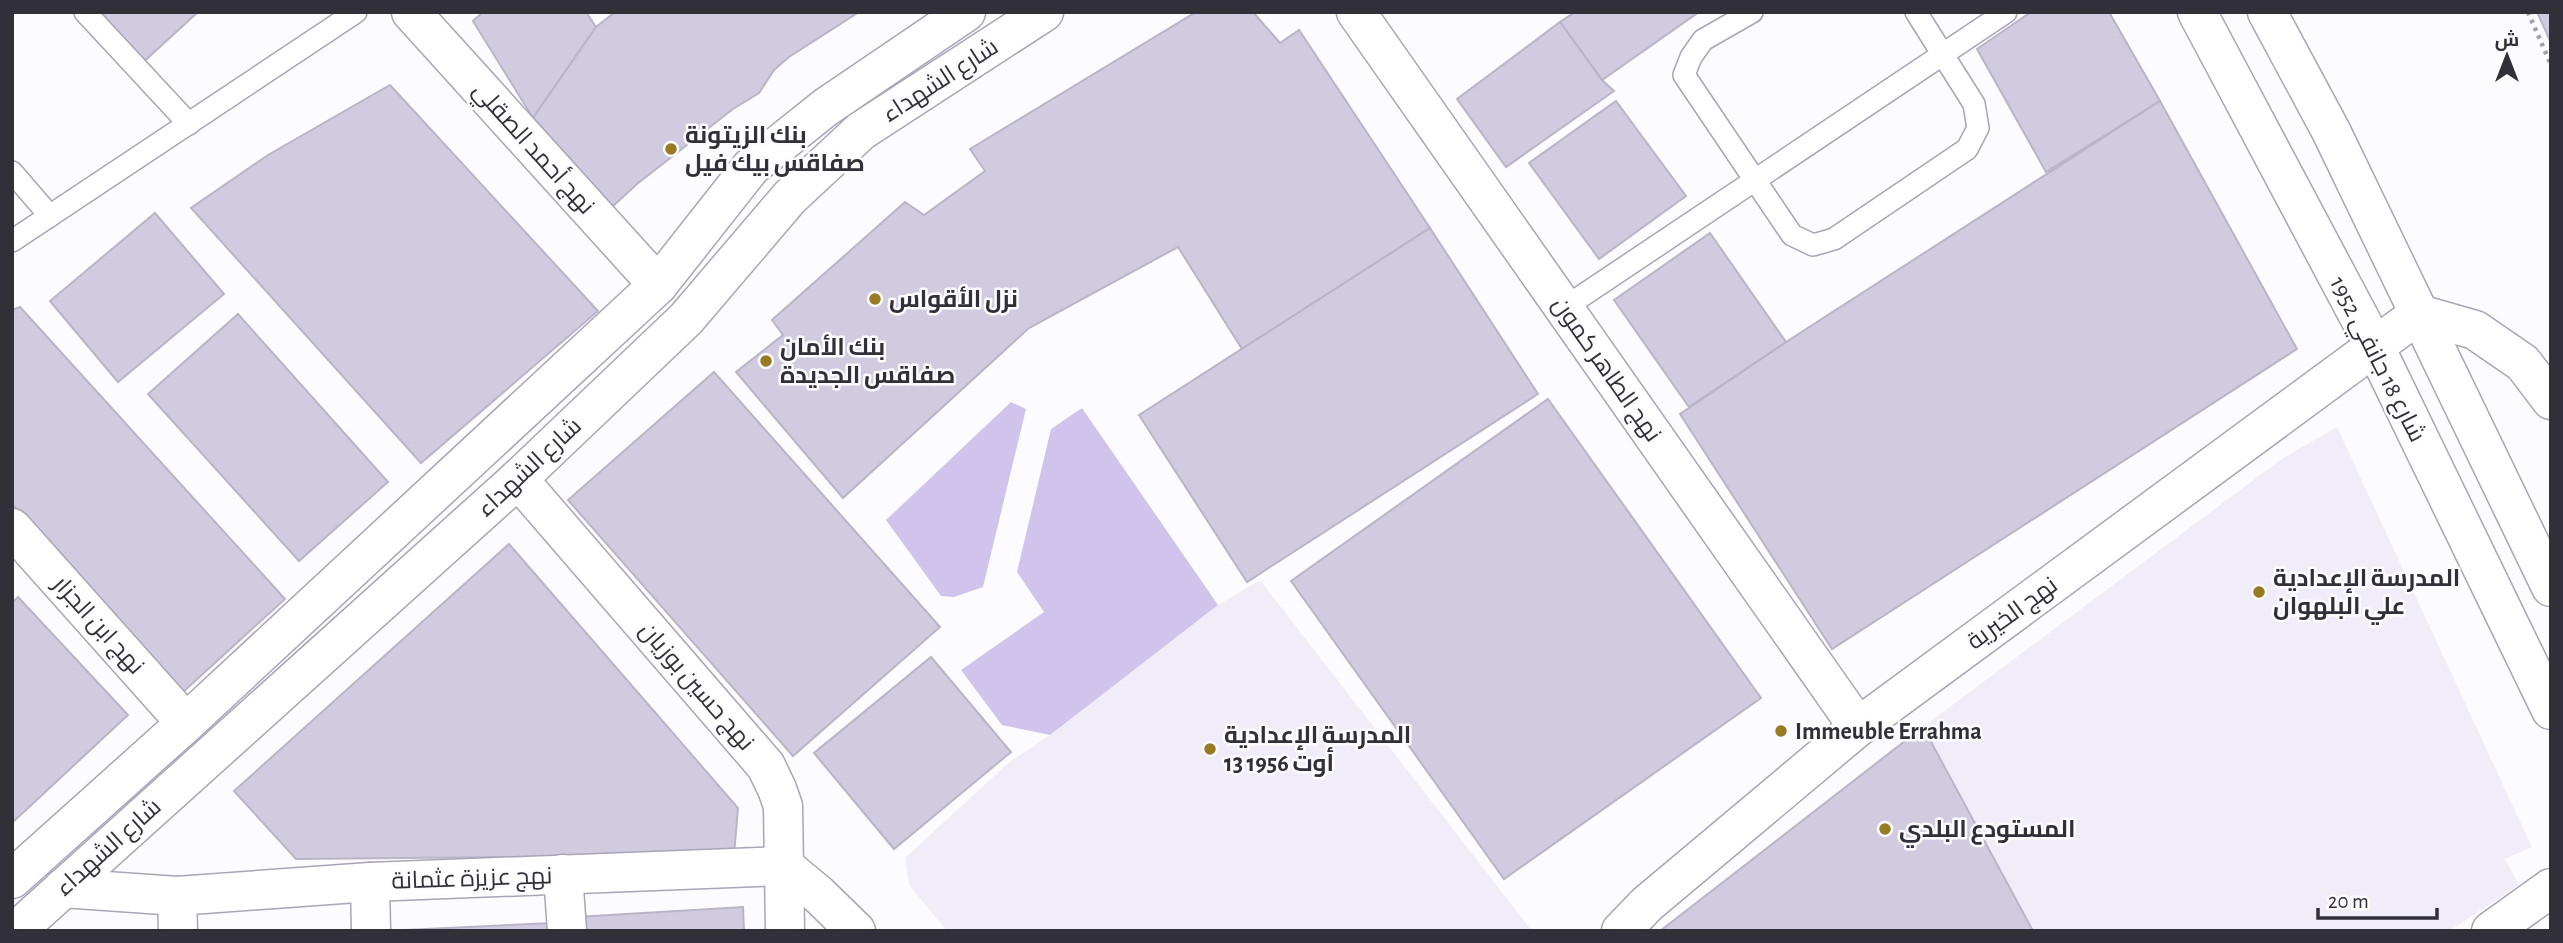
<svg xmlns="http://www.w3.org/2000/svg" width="2563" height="943" viewBox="0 0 2563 943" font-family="'Alegreya Sans',Cairo,sans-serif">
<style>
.built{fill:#f1edf8}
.green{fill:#d1c4ec}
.building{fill:#d1cbdf;stroke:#bab4c7;stroke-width:2}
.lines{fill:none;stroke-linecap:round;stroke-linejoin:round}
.lane-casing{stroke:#aaa4b8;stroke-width:24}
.street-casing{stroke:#aaa4b8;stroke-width:41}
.secondary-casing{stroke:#aaa4b8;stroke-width:41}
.primary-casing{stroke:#aaa4b8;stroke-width:41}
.path{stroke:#a2a0a6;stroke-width:4.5;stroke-dasharray:3.5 5;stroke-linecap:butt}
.lane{stroke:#fff;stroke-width:21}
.street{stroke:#fff;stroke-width:38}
.secondary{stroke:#fff;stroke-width:38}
.primary{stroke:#fff;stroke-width:38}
.poi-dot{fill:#977b23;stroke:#fcfbff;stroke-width:2.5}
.labels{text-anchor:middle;stroke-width:5;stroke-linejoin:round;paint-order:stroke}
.street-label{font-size:24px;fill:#312f37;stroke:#fcfbff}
.poi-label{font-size:24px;font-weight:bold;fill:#312f37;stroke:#fcfbff;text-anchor:start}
</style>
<rect width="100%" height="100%" fill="#fcfbff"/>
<!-- built -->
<g class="built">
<polygon points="2337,427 2532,847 2505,859 2519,885 2449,931 2033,931 1923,727 2283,458"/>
<polygon points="1260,580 1532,931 947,931 909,885 905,858 1007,764 1050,735 1218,605"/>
</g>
<!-- green -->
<g class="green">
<polygon points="1011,402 1026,409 983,587 954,597 941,596 886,520"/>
<polygon points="1082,408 1218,605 1050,735 1002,725 961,670 1044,612 1017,572 1051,429"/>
</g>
<!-- building -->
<g class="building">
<polygon points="89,12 198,12 139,66"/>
<polygon points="483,12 586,12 596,27 533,118 473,21"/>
<polygon points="615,12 859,12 789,57 774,70 759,93 733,109 637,184 612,207 533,118 596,27"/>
<polygon points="1196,12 1253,12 1280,43 1299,30 1430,228 1242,349 1178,247 1029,328 843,498 736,372 783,335 772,320 905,202 924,215 985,171 970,149"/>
<polygon points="1575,12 1699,12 1602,80 1560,22"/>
<polygon points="2031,12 2109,12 2160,101 2046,172 1977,49"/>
<polygon points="2537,12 2551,12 2551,43"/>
<polygon points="1560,22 1602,80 1614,91 1506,167 1457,99"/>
<polygon points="390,85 598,311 421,463 191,208 268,155"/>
<polygon points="1616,101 1686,196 1599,259 1529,163"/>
<polygon points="2160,101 2297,349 1832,649 1680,414 1786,342"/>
<polygon points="155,213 224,294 118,382 50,301"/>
<polygon points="1430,228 1538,394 1247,582 1139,415"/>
<polygon points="1710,233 1786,342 1689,407 1614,300"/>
<polygon points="20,307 285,599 183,692 12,504 12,310"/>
<polygon points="238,314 388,482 299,561 148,394"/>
<polygon points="714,372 940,627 793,756 568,500"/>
<polygon points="1548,399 1761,698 1504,879 1291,581"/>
<polygon points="509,544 738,808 734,855 296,859 234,791"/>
<polygon points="18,597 128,715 12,823 12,603"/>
<polygon points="931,657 1011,752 894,849 814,753"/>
<polygon points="1923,727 2033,931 1660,931"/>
<polygon points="743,907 744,931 578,931 577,917"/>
<polygon points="552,923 553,931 384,931"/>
</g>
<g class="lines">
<defs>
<g id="lane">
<polyline points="85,12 189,124"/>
<polyline points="1752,12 1703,40 1691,57 1684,75 1792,235 1813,245 1834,239 1967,149 1978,128 1974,104 1916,12"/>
<polyline points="12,172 50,216"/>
<polyline points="12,241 356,12"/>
<polyline points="1564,308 2006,12"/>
</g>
<g id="street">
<polyline points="411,12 658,285"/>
<polyline points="2419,314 2475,330 2523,363 2551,400"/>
<polyline points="518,479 766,766 777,789 783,806 785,931"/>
<polyline points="12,528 186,723"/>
<polyline points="563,874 567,931"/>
<polyline points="370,882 371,931"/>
<polyline points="63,888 177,896 370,882 784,866 818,894 856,931"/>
<polyline points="177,896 178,931"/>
<polyline points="2491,931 2551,888"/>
</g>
<g id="secondary">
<polyline points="1356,12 1858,727"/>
<polyline points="2197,12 2375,347 2551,710"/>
<polyline points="2267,12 2331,131 2551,587"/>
<polyline points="1621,931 1647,904 1858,727 2419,314"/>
</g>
<g id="primary">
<polyline points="12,879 186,723 658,285 751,167 826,107 966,12"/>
<polyline points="16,931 518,479 686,319 790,197 861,131 1044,12"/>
</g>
</defs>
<!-- lane casing -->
<use href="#lane" class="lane-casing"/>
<!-- street casing -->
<use href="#street" class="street-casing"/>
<!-- secondary casing -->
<use href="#secondary" class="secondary-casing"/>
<!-- primary casing -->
<use href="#primary" class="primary-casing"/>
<!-- path -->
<polyline class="path" points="2528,12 2551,65"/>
<!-- lane -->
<use href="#lane" class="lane"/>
<!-- street -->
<use href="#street" class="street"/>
<!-- secondary -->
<use href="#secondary" class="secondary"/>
<!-- primary -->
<use href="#primary" class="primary"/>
</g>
<!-- markers -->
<g class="poi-dot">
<circle cx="671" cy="149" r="7"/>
<circle cx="875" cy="299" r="7"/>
<circle cx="766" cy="361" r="7"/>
<circle cx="2259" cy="592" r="7"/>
<circle cx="1781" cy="731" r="7"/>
<circle cx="1210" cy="749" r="7"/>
<circle cx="1885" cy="829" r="7"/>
</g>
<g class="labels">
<!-- street labels -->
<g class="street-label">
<text transform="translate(940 80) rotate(-33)" y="8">شارع الشهداء</text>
<text transform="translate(534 148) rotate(48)" y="8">نهج أحمد الصقلي</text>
<text transform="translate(2378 359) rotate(63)" y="8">شارع 18 جانفي 1952</text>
<text transform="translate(1607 369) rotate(55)" y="8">نهج الطاهر كمون</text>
<text transform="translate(529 467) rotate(-43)" y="8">شارع الشهداء</text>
<text transform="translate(2012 613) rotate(-36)" y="8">نهج الخيرية</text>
<text transform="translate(99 625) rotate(48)" y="8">نهج ابن الجزار</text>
<text transform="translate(697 686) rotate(49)" y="8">نهج حسين بوزيان</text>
<text transform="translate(108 847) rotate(-42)" y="8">شارع الشهداء</text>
<text transform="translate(472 878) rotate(-2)" y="8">نهج عزيزة عثمانة</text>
</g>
<!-- poi labels -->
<g class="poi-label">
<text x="685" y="143">بنك الزيتونة<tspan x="685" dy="28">صفاقس بيك فيل</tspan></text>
<text x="889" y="307">نزل الأقواس</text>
<text x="780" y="355">بنك الأمان<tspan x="780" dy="28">صفاقس الجديدة</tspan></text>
<text x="2273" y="586">المدرسة الإعدادية<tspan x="2273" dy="28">علي البلهوان</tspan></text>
<text x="1795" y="739">Immeuble Errahma</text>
<text x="1224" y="743">المدرسة الإعدادية<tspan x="1224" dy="28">13 أوت 1956</tspan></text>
<text x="1899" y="837">المستودع البلدي</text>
</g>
</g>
<!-- border -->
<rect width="2563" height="943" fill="none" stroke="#312f37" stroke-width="28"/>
<!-- north arrow -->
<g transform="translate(2507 56)" stroke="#fcfbff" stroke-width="5" paint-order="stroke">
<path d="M0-5L12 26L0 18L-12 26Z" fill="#312f37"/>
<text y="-10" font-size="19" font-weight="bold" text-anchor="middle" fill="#312f37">ش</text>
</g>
<!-- scale -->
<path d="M2318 908v10h119v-10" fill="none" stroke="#312f37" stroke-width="3.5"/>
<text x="2328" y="908" font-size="21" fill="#312f37" stroke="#fcfbff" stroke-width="5" paint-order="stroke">20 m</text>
</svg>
